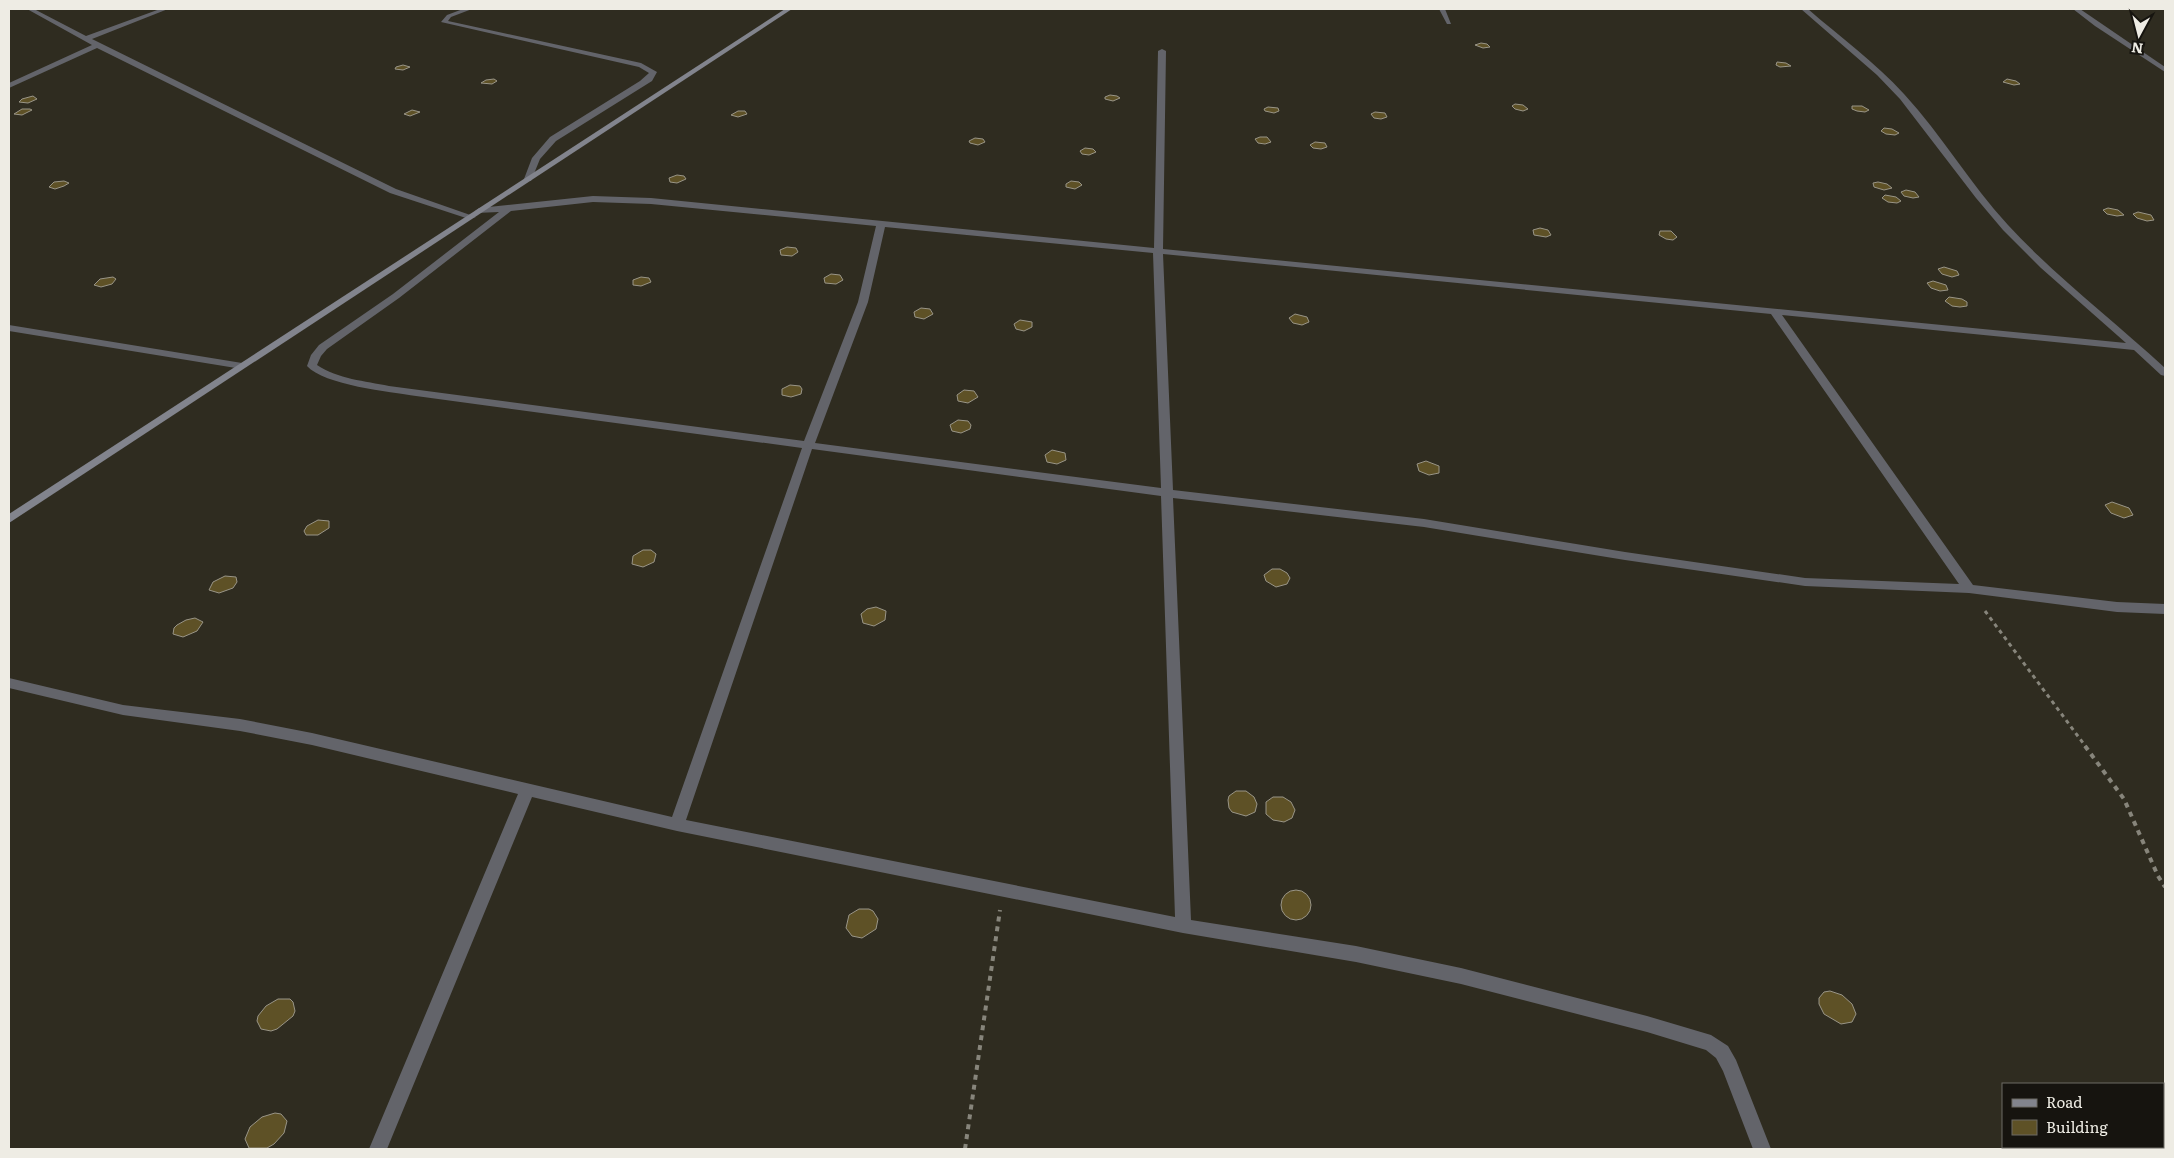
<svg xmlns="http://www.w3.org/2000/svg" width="2174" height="1158" viewBox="0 0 2174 1158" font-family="Literata,serif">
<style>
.building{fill:#5e5126;stroke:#999587}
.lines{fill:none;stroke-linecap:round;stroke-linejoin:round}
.path-far1{stroke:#87857b;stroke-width:3;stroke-dasharray:4 4;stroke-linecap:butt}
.path{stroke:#87857b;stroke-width:4;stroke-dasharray:5 5;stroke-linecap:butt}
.street{fill:#63646a;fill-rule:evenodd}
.secondary{fill:#82848d;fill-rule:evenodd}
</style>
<rect width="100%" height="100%" fill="#2f2c20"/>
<!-- building -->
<g class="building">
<polygon points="1481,43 1487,44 1490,47 1483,48 1475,45"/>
<polygon points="1777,62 1786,63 1791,66 1780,67 1776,65"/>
<polygon points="403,65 410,67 403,70 395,69 396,67"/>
<polygon points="494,79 497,81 492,84 481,83 486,80"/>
<polygon points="2007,79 2016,81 2020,84 2014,85 2003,82"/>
<polygon points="1110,95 1117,96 1120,98 1113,101 1105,99 1105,97"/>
<polygon points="33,96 37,99 28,103 19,102 22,99"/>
<polygon points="1515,104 1523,105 1528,109 1523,111 1515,109 1512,106"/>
<polygon points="1852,106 1862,106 1869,110 1865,112 1857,111 1852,109"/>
<polygon points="1268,107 1278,108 1279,111 1274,113 1265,111 1264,109"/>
<polygon points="22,109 30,109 32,110 22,115 14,114"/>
<polygon points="412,110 420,112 410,116 404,114"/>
<polygon points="738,111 745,111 747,114 738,117 731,115"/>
<polygon points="1375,112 1385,113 1387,117 1381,119 1374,118 1371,114"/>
<polygon points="1884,128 1892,129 1899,133 1895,135 1886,134 1881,131"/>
<polygon points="1260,137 1267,137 1271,142 1265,144 1258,143 1255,139"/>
<polygon points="975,138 983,139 985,142 978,145 970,143 969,141"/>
<polygon points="1315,142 1325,143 1327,147 1321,149 1313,148 1310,145"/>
<polygon points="1085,148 1093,149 1096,152 1089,155 1082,154 1080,151"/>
<polygon points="677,175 684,176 686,179 677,183 670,182 669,178"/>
<polygon points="64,181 69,183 64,186 55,189 49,187 54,182"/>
<polygon points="1071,181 1079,182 1082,185 1075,189 1066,187 1066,184"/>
<polygon points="1878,182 1887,184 1892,188 1884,190 1874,187 1873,183"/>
<polygon points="1906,190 1915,192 1919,197 1913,198 1904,196 1901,192"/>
<polygon points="1885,195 1896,197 1901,201 1897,203 1888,202 1882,198"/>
<polygon points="2108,208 2118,210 2124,215 2117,216 2107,214 2103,210"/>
<polygon points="2138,212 2151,215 2154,220 2147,221 2137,218 2133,214"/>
<polygon points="1540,228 1548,230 1551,235 1546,237 1534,235 1533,230"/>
<polygon points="1660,231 1671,231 1677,237 1673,240 1666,239 1659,235"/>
<polygon points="787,247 796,248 798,252 792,256 781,255 780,250"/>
<polygon points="1944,267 1957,271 1959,275 1952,277 1942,274 1938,269"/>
<polygon points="831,274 840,275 843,280 836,284 825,283 824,278"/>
<polygon points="113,277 116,279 112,284 101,287 94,285 100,279"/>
<polygon points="641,277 649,278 651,282 641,286 633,285 633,280"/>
<polygon points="1933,281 1946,285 1948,290 1940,291 1931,288 1927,283"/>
<polygon points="1949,297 1962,299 1967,302 1967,306 1960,307 1952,306 1945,301"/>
<polygon points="921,308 930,309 933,314 924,319 915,317 914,312"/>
<polygon points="1295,314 1307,317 1309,322 1302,325 1293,323 1289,318"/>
<polygon points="1020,320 1032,322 1032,327 1024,331 1016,329 1014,324"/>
<polygon points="790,385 800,386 802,389 801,394 791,397 782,395 782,389"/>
<polygon points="964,390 974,391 978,397 968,403 958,401 957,395"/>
<polygon points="958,420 968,421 971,425 970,429 961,433 952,431 950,425"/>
<polygon points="1052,450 1065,453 1066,460 1057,464 1047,462 1045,455"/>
<polygon points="1426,461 1439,466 1439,473 1429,475 1419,471 1417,464"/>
<polygon points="2112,502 2129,508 2133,515 2124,518 2111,513 2105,505"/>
<polygon points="318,520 329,521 329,528 318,535 306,535 304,531 307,526"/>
<polygon points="643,550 651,550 656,554 654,562 643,567 632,564 633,556"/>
<polygon points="1272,569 1280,569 1287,573 1290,578 1287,584 1276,587 1266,581 1264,575"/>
<polygon points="225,576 236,577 237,582 233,588 219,593 209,590 213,582"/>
<polygon points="876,607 886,611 885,620 874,626 863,623 861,614 867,609"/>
<polygon points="195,618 203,622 197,631 183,637 173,634 174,628 177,625 186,620"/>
<polygon points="1236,791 1246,791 1254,797 1257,804 1255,812 1246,816 1232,812 1229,808 1228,800 1229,796"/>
<polygon points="1273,797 1283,797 1291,802 1295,810 1292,818 1284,822 1279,821 1273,820 1266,814 1266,802"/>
<circle cx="1296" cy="905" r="15"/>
<polygon points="859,909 869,909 873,911 878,919 876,929 862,938 852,936 846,928 849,915"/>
<polygon points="1830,991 1842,995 1852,1004 1856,1014 1852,1022 1841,1024 1824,1014 1819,1004 1819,998 1824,992"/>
<polygon points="278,999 290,999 293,1002 295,1011 293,1016 277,1029 271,1031 261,1029 257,1021 258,1016 266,1006"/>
<polygon points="275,1113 281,1114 287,1121 284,1133 274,1144 267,1148 249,1148 245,1139 250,1127 262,1117"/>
</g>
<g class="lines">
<!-- path-far1 -->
<polyline class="path-far1" points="1985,611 2086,747"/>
<!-- path -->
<g class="path">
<polyline points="2085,746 2124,799 2158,876 2165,887"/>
<polyline points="965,1149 1000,910"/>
</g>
<!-- street -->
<g class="street">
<polygon points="27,9 34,9 86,36 160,9 168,9 92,39 396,189 476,217 469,219 390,193 97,48 9,88 9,83 92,45"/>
<polygon points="463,9 472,9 451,17 448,21 641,63 657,72 652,81 556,141 540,159 531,181 525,181 524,179 532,158 550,137 640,81 649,73 639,67 441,22 447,15"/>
<polygon points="1439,9 1445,9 1451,24 1447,24"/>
<path d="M1801,9H1808C1840,37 1875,62 1904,94C1942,135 1970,184 2008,225C2056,277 2113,320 2165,368V376L2161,375L2134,350L1782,315L1973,585L2117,602L2165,604V614L2117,612L1969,593L1805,586L1625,560L1424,527L1173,498L1191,920L1356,946L1461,968L1647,1016L1711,1035L1728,1046L1736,1060L1771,1149H1753L1723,1071L1716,1058L1706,1050L1647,1032L1461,984L1356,962L1183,933L677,831L532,797L387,1149H369L518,794L312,745L240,731L123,715L9,688V678L123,705L240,719L312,733L672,817L802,448L416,396C390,392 324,385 307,366L311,355L319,345L393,294L499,212L476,213L475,211L479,208L593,196L651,198L1154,248L1158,51L1162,49L1166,51L1163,249L2126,343L2041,268L2003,230L1976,198L1900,99L1877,75ZM593,202L651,204L876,226L858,302L804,441L389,386C365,381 338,379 317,365L321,356L327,349L399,298L511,211ZM885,227L1153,253L1161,488L815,443L868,302ZM1163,254L1771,314L1959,584L1805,578L1625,552L1424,519L1173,490ZM812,449L1161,496L1175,917L686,820Z"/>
<polygon points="2073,9 2080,9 2165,67 2165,72 2095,26"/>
<polygon points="9,325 242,363 247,366 242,369 9,331"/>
</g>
<!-- secondary -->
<polygon class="secondary" points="785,9 792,9 9,523 9,514"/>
</g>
<!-- border -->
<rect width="2174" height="1158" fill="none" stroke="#eeece4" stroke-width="20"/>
<!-- legend -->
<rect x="2002" y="1083" width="162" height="65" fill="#16140f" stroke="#6c6a64"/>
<rect x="2012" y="1099" width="25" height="8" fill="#82848d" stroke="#6c6a64"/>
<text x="2046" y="1108" font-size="15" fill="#eeece4">Road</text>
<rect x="2012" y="1120" width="25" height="15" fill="#5e5126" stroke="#6c6a64"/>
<text x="2046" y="1133" font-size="15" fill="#eeece4">Building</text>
<!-- north arrow -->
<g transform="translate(2139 35) rotate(187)" stroke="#16140f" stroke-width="4" paint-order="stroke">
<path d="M0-4L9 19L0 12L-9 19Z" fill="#eeece4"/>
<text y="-8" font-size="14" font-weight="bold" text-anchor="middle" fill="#eeece4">N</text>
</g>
</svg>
